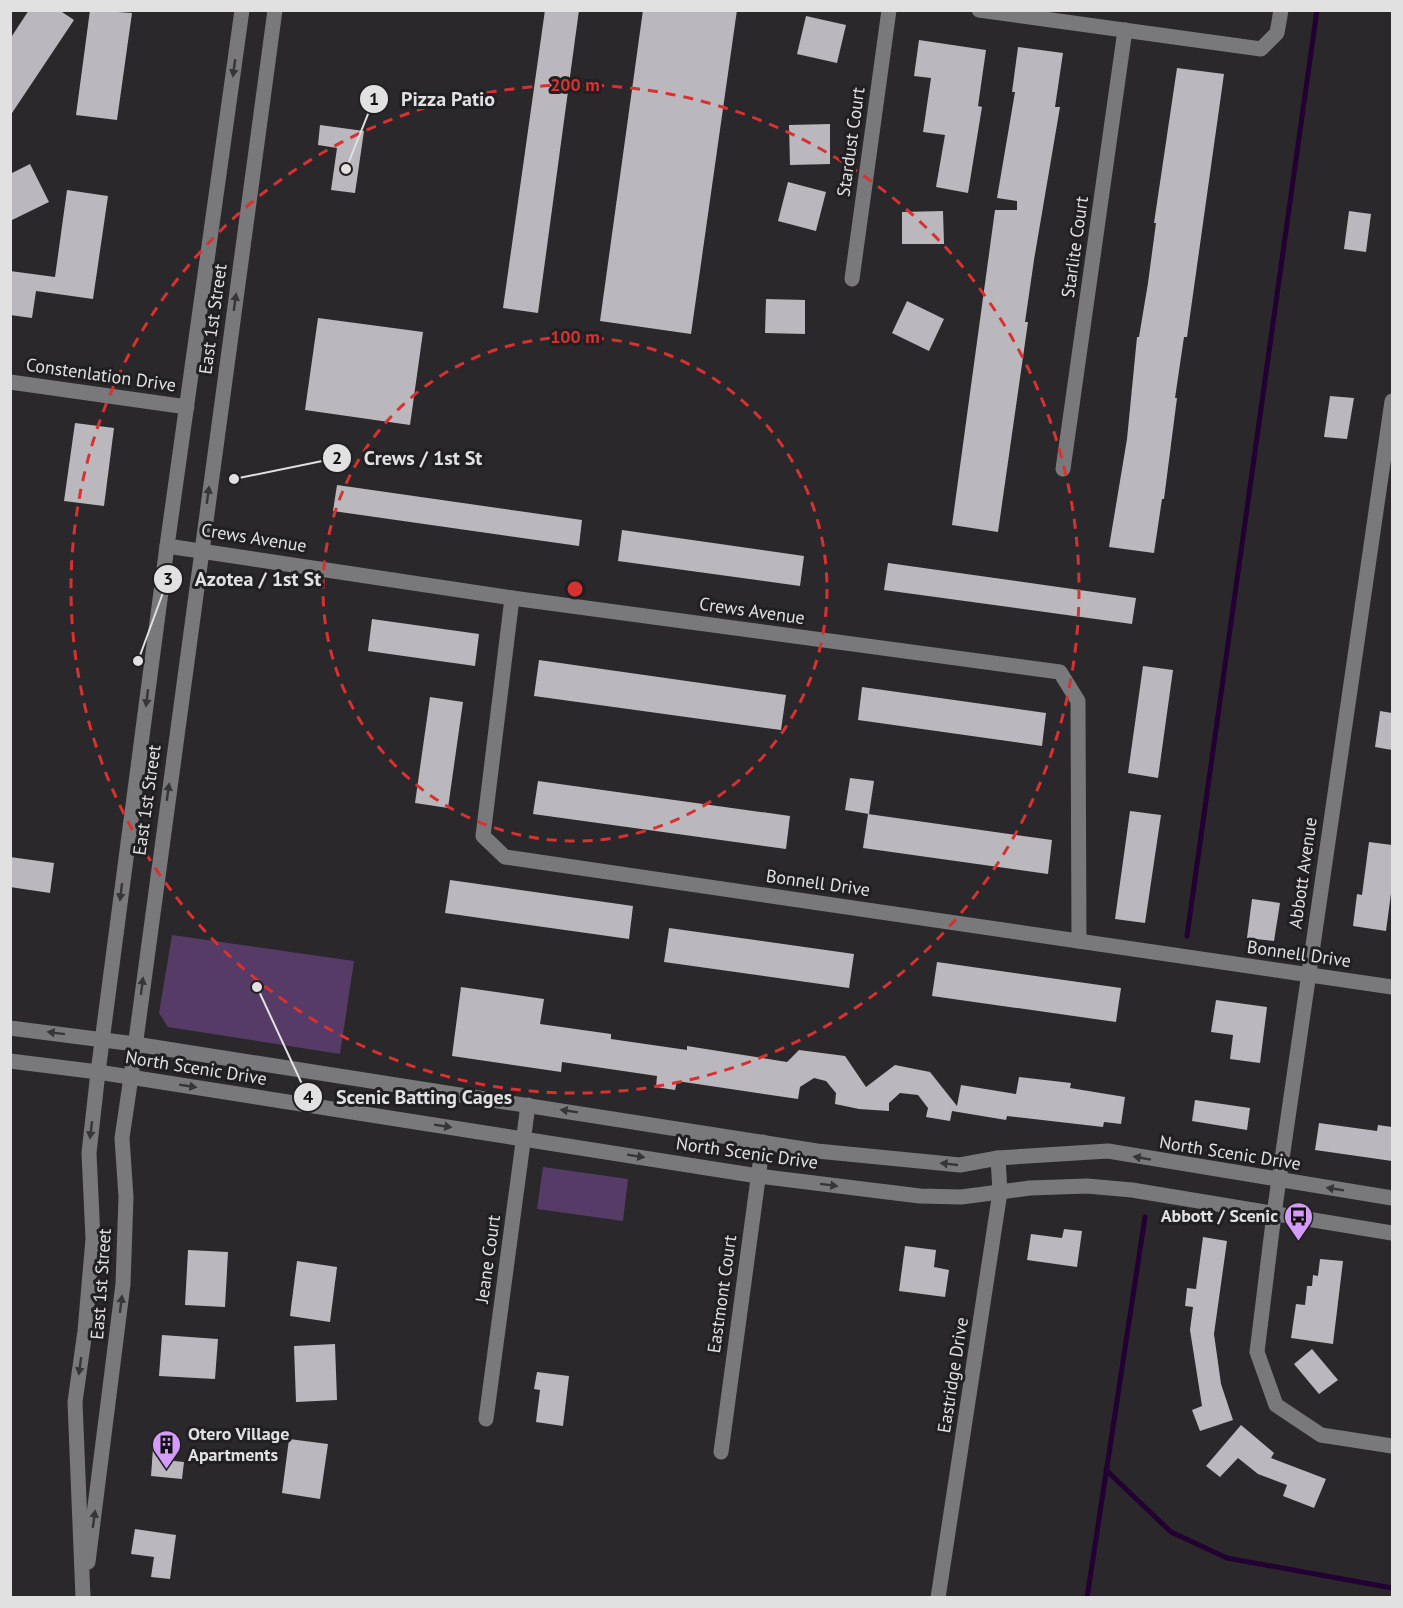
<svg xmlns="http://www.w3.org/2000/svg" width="1403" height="1608" viewBox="0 0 1403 1608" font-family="'PT Sans',sans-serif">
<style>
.green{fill:#563b67}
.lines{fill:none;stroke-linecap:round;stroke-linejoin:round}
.stream{stroke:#220132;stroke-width:5}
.building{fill:#bab8bc}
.street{stroke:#79787b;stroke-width:15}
.secondary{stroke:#79787b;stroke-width:15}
.oneway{fill:#363538}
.ring{fill:none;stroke:#d73131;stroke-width:3;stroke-dasharray:10 8}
.labels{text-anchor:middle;stroke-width:6;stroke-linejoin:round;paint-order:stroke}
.street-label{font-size:18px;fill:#e2e1e2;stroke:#201f21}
.poi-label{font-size:18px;font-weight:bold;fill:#e2e1e2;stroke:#201f21;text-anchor:end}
.centre{fill:#d73131;stroke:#201f21;stroke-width:3}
.ring-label{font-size:18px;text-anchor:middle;font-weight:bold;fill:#d73131;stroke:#201f21;stroke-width:6;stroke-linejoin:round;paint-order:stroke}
.leader{fill:none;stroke:#e2e1e2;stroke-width:2}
.callout-dot{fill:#e2e1e2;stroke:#201f21;stroke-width:2}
.mark-label{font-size:18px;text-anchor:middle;font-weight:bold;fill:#111}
.callout-label{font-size:20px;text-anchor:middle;font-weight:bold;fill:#e2e1e2;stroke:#201f21;stroke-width:6;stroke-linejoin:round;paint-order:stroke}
</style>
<rect width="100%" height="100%" fill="#2a282b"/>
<!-- green -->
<g class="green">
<polygon points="172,935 354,961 340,1054 168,1027 159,1013"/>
<polygon points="543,1167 628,1179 623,1221 537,1209"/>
</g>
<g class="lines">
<!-- stream -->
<g class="stream">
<polyline points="1187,936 1317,10"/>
<polyline points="1106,1470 1171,1532 1227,1558 1392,1588"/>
<polyline points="1087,1598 1145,1217"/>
</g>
</g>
<!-- building -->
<g class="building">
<polygon points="29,10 59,10 74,20 10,116 10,39"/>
<polygon points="90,10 132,13 117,120 76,115"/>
<polygon points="545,10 579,10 538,313 503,308"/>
<polygon points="643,10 737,10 691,334 600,321"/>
<polygon points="806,16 846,25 837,63 797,54"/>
<polygon points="919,40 986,50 978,106 982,107 968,193 936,187 945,135 923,132 931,78 914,76"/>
<polygon points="1018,47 1063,53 1055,107 1060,107 1034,260 1025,322 1028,322 998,532 952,525 995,210 1017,210 1017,201 997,198 1015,92 1012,92"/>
<polygon points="1177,68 1224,74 1187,337 1184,337 1175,398 1177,398 1164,499 1162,499 1154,553 1109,547 1127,439 1137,337 1139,337 1148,283 1156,223 1154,223"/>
<polygon points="830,124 830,164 790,165 789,125"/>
<polygon points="320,125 364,131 355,193 331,190 337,148 318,145"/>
<polygon points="30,164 49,202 10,221 10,174"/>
<polygon points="788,182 826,192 816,231 778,221"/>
<polygon points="67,190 108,196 93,299 36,291 32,318 10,315 10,271 55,277"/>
<polygon points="943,211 944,244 902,244 902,212"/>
<polygon points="1349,211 1371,214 1366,252 1344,249"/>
<polygon points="766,299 805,300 805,334 765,333"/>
<polygon points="907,301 944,319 929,351 892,333"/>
<polygon points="318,318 423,332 410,425 305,410"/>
<polygon points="1330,396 1354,398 1347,439 1324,437"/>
<polygon points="75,423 114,428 104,506 64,501"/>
<polygon points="337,485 582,520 579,546 333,511"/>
<polygon points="622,530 804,556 800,586 618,561"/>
<polygon points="888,563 1136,598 1132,624 884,590"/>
<polygon points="372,619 479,634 475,666 368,651"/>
<polygon points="539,660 786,695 781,730 534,696"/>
<polygon points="1143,666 1173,670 1158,778 1128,773"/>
<polygon points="862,687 1046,713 1042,746 858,720"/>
<polygon points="430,697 463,702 448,808 415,803"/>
<polygon points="1380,711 1392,713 1392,750 1375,747"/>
<polygon points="850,778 874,781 869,814 845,810"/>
<polygon points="538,781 790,816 786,849 533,814"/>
<polygon points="1130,811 1161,815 1145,923 1115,919"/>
<polygon points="868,814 1052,840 1048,874 863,848"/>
<polygon points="1369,842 1392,845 1392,886 1386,931 1353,926 1357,894 1362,895"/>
<polygon points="10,857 54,863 50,893 10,887"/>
<polygon points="450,880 633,906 629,939 445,913"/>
<polygon points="1252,899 1280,903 1274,941 1247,938"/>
<polygon points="669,928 854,954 849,988 664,962"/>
<polygon points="937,962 1121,988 1116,1022 932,996"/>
<polygon points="461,987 544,999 540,1024 611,1034 611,1039 687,1050 687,1046 787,1062 799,1050 845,1056 866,1087 895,1065 930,1072 957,1106 961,1085 1016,1094 1019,1077 1071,1083 1070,1088 1125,1097 1121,1124 1104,1122 1103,1127 1007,1116 1006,1120 952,1111 950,1121 926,1117 928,1108 918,1095 900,1093 889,1103 889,1111 859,1109 835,1104 836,1093 826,1081 814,1078 800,1087 798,1099 677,1081 675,1090 656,1087 657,1076 562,1062 561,1072 452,1056"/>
<polygon points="1216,1000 1267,1007 1260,1063 1230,1059 1233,1035 1211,1032"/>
<polygon points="1195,1100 1250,1108 1247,1130 1192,1121"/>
<polygon points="1319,1123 1377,1131 1378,1125 1392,1127 1392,1161 1315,1150"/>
<polygon points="1064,1229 1082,1231 1077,1267 1027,1260 1031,1234 1062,1238"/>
<polygon points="1203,1237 1227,1241 1214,1334 1221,1384 1233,1420 1200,1431 1192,1410 1202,1406 1190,1330 1193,1307 1185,1306 1187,1288 1196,1289"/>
<polygon points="905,1246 936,1250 934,1267 949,1270 945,1297 899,1291"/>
<polygon points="188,1250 228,1252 225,1307 185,1305"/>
<polygon points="1320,1259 1343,1261 1333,1344 1291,1338 1296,1304 1305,1305 1307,1286 1312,1286 1313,1275 1318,1276"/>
<polygon points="297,1261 337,1267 330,1322 290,1316"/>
<polygon points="162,1335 218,1339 215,1379 159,1376"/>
<polygon points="335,1344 337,1400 296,1402 294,1346"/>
<polygon points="1312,1349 1338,1380 1319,1394 1294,1364"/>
<polygon points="537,1372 569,1376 563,1426 536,1422 540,1390 534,1389"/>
<polygon points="1241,1425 1274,1453 1271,1458 1326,1479 1314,1508 1283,1496 1287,1485 1258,1474 1238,1458 1220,1477 1206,1466"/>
<polygon points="289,1439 328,1444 320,1499 282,1493"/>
<polygon points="153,1448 175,1450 174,1461 184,1462 182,1479 151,1476"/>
<polygon points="135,1529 176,1535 170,1579 151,1577 154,1557 131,1554"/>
</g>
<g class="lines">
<!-- street -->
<g class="street">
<polyline points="979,10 1261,49 1277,33 1281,10"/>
<polyline points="852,279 889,10"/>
<polyline points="10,382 187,407"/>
<polyline points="1063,469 1125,30"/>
<polyline points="167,546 512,598 1060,672 1078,701 1079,941"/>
<polyline points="512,598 483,836 505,857 1392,987"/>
<polyline points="1274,1214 1257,1352 1276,1405 1321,1435 1392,1446"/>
<polyline points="486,1419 528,1105"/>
<polyline points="721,1452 763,1142"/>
<polyline points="88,1562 123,1284 126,1197 122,1138 131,1077"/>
<polyline points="83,1598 75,1402 85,1331 93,1239 89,1153 98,1072"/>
<polyline points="938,1598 1000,1192 998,1158"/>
</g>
<!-- secondary -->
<g class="secondary">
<polyline points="10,1028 135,1044 817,1151 960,1165 998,1158 1108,1151 1392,1198"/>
<polyline points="10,1061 98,1072 758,1176 879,1191 920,1196 961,1197 1030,1188 1087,1186 1132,1190 1392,1233"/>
<polyline points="98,1072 167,546 242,10"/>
<polyline points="131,1077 275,10"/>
<polyline points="1274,1214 1392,401"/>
</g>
</g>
<!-- one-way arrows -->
<defs><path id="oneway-solid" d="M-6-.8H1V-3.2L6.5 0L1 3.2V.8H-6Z" transform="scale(1.5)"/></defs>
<g class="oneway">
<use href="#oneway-solid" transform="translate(234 68) rotate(98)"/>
<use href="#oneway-solid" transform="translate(235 302) rotate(-82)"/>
<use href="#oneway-solid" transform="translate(208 495) rotate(-82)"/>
<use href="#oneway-solid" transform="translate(147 698) rotate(97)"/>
<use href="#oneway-solid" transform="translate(168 792) rotate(-82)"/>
<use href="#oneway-solid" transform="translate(121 892) rotate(97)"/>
<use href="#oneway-solid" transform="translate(142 986) rotate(-83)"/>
<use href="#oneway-solid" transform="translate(56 1033) rotate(-173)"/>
<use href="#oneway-solid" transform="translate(188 1086) rotate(9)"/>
<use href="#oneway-solid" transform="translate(569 1111) rotate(-171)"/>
<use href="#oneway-solid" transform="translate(443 1126) rotate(9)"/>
<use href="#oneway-solid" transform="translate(91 1130) rotate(97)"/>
<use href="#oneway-solid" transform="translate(636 1156) rotate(9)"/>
<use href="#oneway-solid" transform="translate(1142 1158) rotate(-170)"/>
<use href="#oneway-solid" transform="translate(949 1164) rotate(-174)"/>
<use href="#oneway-solid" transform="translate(829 1185) rotate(7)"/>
<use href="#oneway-solid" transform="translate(1335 1189) rotate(-171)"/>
<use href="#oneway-solid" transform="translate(121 1304) rotate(-83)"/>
<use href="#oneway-solid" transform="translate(80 1366) rotate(98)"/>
<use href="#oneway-solid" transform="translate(94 1519) rotate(-82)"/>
</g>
<!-- distance rings -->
<g class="ring">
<circle cx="575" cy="589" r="252"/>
<circle cx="575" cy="589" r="504"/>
</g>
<!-- icons -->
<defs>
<symbol id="bus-pin" viewBox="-11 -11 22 30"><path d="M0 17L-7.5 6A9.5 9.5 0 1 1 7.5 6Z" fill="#d59bfa" stroke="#201f21"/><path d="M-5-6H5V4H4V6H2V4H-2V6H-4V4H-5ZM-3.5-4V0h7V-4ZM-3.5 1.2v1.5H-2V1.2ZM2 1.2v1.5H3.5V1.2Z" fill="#111"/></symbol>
<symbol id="building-pin" viewBox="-11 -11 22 30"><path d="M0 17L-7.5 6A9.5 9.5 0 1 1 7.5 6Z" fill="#d59bfa" stroke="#201f21"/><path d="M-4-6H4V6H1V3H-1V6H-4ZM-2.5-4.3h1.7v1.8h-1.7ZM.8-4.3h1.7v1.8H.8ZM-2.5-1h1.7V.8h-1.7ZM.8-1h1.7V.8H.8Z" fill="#111"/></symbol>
</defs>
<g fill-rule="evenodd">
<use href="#bus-pin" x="1282" y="1200" width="33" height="45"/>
<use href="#building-pin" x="150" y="1428" width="33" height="45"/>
</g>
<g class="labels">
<!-- street labels -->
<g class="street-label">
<text transform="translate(851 142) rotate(-82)" y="6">Stardust Court</text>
<text transform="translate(1075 247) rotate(-82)" y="6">Starlite Court</text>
<text transform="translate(213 319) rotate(-82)" y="6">East 1st Street</text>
<text transform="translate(101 375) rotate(8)" y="6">Constenlation Drive</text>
<text transform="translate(254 538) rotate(9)" y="6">Crews Avenue</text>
<text transform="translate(752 611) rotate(8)" y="6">Crews Avenue</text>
<text transform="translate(147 800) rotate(-82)" y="6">East 1st Street</text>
<text transform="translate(1303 873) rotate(-82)" y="6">Abbott Avenue</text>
<text transform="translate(818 883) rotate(8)" y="6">Bonnell Drive</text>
<text transform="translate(1299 954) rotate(8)" y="6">Bonnell Drive</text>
<text transform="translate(196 1068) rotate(9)" y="6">North Scenic Drive</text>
<text transform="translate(747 1153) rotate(8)" y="6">North Scenic Drive</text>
<text transform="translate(1230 1153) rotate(9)" y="6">North Scenic Drive</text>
<text transform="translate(488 1259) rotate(-82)" y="6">Jeane Court</text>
<text transform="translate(101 1284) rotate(-86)" y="6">East 1st Street</text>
<text transform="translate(722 1294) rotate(-82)" y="6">Eastmont Court</text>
<text transform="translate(953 1375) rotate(-81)" y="6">Eastridge Drive</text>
</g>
<!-- poi labels -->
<g class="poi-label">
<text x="1278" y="1222">Abbott / Scenic</text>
<text x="188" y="1440" text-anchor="start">Otero Village<tspan x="188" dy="21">Apartments</tspan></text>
</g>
</g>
<circle cx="575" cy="589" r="9" class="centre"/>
<g class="ring-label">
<text x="575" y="91">200 m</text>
<text x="575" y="343">100 m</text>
</g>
<!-- callouts -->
<path class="leader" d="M346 169L374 99M234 479L337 458M138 661L168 579M257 987L308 1097"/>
<g class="callout-dot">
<circle cx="346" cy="169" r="6"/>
<circle cx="234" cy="479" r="6"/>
<circle cx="138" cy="661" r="6"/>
<circle cx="257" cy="987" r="6"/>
<circle cx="374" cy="99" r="15"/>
<circle cx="337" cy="458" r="15"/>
<circle cx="168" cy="579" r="15"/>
<circle cx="308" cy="1097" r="15"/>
</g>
<g class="mark-label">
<text x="374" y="105">1</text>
<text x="337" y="464">2</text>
<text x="168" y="585">3</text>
<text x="308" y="1103">4</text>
</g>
<g class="callout-label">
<text x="448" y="106">Pizza Patio</text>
<text x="423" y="465">Crews / 1st St</text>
<text x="258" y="586">Azotea / 1st St</text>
<text x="424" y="1104">Scenic Batting Cages</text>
</g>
<!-- border -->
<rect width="1403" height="1608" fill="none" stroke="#e2e1e2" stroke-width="24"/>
</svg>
